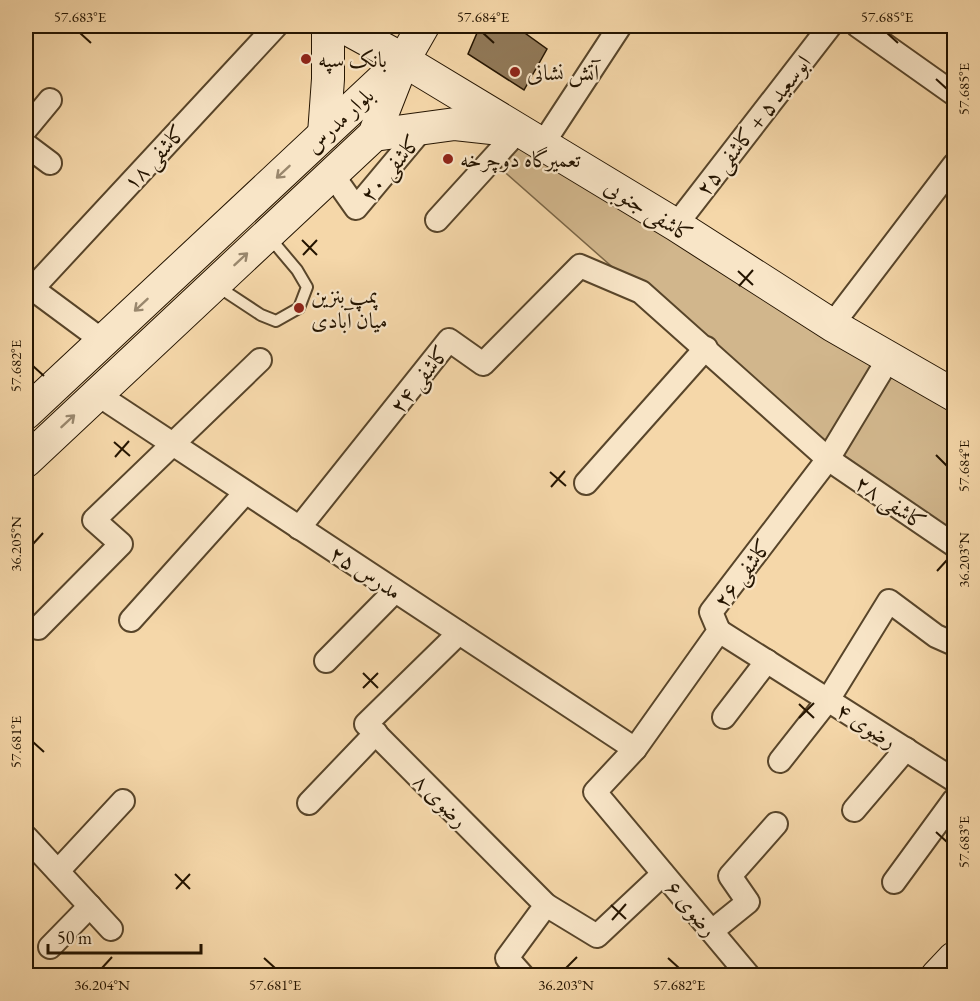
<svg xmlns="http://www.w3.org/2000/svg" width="980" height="1001" viewBox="0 0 980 1001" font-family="'EB Garamond',Amiri,serif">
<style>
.green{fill:#d1b68c;stroke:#7a6546;stroke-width:1.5}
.building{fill:#917958;stroke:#241400;stroke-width:1.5}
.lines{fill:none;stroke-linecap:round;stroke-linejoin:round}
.lane-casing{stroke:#58452a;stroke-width:14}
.street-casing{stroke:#58452a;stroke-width:26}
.secondary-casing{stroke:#241400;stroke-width:34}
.lane{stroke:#f8e5c7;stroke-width:10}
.street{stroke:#f8e5c7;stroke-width:22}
.secondary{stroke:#f8e5c7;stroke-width:32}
.oneway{stroke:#99876d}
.ticks{fill:none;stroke:#241400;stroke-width:2}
.poi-dot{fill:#8f2418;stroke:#f8e5c7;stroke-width:2}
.labels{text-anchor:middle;stroke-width:4.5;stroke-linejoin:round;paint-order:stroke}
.poi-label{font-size:22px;fill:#241400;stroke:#f8e5c7;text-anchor:start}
.street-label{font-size:22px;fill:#241400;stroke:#f8e5c7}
.neatline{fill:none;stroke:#241400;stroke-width:2}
.ticks-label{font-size:15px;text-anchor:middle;fill:#241400}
</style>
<rect width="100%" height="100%" fill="#f5d7a9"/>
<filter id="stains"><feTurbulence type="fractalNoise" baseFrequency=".00333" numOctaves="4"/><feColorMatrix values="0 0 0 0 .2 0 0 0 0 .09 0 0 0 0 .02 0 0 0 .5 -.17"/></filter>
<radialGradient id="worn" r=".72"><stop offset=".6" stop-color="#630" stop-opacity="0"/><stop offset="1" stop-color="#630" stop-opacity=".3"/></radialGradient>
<!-- green -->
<polygon class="green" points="524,138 954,403 954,543 770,406 500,168"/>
<!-- building -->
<polygon class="building" points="480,26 515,26 547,49 524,90 468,54"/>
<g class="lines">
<defs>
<polyline id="lane" points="217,286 261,315 276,321 299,308 307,287 297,270 270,238"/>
<g id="street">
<polyline points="858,26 954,94"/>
<polyline points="26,129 50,100"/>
<polyline points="26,145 50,163"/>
<polyline points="542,145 620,26"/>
<polyline points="332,174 356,208 423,128"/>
<polyline points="437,220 518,131"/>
<polyline points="676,225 830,26"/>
<polyline points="26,284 103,341"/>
<polyline points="32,289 276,26"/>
<polyline points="832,325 954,165"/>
<polyline points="97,394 635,749"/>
<polyline points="586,483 706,348"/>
<polyline points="299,528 449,340 483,364 580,266 641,292 828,459 954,545"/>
<polyline points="131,620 245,493"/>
<polyline points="38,628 121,544 94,520 260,360"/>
<polyline points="719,631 954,780"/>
<polyline points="459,633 366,724 546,905 507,958 523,976"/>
<polyline points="326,661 395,591"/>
<polyline points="724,717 767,661"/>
<polyline points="780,761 828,700 889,601 936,636 954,644"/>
<polyline points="309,803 376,733"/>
<polyline points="854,810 906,749"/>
<polyline points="26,837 111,929"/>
<polyline points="58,871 123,801"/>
<polyline points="894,882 954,800"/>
<polyline points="546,905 597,936 663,874"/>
<polyline points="712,931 748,902 730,876 776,824"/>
<polyline points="50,947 90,906"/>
<polyline points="749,976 595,792 635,749 719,631 711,612 828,459 889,358"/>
</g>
<g id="secondary">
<polyline points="342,26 393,54 676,225 832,325 954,395"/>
<polyline points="324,134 328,79 328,26"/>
<polyline points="374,135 455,124 510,130"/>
<polyline points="26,413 398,65"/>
<polyline points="26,461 374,135 403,61 423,26"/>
<polyline points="937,976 954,958"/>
</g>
</defs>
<!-- lane casing -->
<use href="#lane" class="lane-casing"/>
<!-- street casing -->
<use href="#street" class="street-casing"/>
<!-- secondary casing -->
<use href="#secondary" class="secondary-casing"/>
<!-- lane -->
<use href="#lane" class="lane"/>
<!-- street -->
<use href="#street" class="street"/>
<!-- secondary -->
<use href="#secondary" class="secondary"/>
</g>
<!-- one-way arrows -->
<defs><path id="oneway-shaft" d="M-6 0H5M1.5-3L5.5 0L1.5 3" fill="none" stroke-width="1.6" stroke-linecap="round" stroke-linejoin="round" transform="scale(1.5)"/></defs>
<g class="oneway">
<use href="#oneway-shaft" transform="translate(283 172) rotate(137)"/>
<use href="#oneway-shaft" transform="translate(241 259) rotate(-43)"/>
<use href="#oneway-shaft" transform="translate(141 305) rotate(137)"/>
<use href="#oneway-shaft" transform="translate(68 421) rotate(-43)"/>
</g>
<!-- ticks -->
<path class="ticks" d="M80,33L91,43M483,33L494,43M887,33L898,43M936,79L947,89M302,240L317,255M303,255L317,240M738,271L753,285M739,286L753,270M33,366L44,376M114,442L130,456M936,455L947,466M115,457L129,441M550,472L566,486M551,487L565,471M33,544L43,533M937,571L947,560M363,673L378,688M363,688L378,673M799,704L814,718M799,718L814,703M33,742L44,752M936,832L947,842M175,874L190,889M176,889L190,874M611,905L626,919M612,920L626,904M264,958L275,968M668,958L679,968M102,968L112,957M566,968L577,957"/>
<!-- markers -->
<g class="poi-dot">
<circle cx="306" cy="59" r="6"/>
<circle cx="515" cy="72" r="6"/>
<circle cx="448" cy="159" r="6"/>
<circle cx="299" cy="308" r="6"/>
</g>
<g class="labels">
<!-- poi labels -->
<g class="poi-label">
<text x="318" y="67">بانک سپه</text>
<text x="527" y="80">آتش نشانی</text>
<text x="460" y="167">تعمیرگاه دوچرخه</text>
<text x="311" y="303">پمپ بنزین<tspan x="311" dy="25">میان آبادی</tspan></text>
</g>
<!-- street labels -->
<g class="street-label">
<text transform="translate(339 120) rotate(-43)" y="8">بلوار مدرس</text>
<text transform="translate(753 125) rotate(-52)" y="8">ابوسعید ۵ + کاشفی ۲۵</text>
<text transform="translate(154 157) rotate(-47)" y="8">کاشفی ۱۸</text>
<text transform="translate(390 168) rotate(-50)" y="8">کاشفی ۲۰</text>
<text transform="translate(649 210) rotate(32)" y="8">کاشفی جنوبی</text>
<text transform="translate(419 379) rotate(-51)" y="8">کاشفی ۲۴</text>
<text transform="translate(891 502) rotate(34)" y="8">کاشفی ۲۸</text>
<text transform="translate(366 572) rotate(33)" y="8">مدرس ۲۵</text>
<text transform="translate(742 573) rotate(-53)" y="8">کاشفی ۲۶</text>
<text transform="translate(867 725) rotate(32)" y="8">رضوی ۴</text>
<text transform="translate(441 800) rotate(45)" y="8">رضوی ۸</text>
<text transform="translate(692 908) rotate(50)" y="8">رضوی ۶</text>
</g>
</g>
<!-- margin -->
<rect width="980" height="1001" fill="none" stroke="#f5d7a9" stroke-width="66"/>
<!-- scale -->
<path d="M48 944v9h153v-9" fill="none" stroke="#241400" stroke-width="3"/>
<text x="57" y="944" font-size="18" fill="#241400" stroke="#f8e5c7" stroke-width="4.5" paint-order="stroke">50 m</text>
<rect x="33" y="33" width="914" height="935" class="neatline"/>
<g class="ticks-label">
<text x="80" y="22">57.683°E</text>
<text x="483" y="22">57.684°E</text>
<text x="887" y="22">57.685°E</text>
<text transform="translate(964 89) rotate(-90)" y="5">57.685°E</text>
<text transform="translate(16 366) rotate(-90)" y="5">57.682°E</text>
<text transform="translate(964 466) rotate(-90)" y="5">57.684°E</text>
<text transform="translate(16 544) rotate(-90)" y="5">36.205°N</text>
<text transform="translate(964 560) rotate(-90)" y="5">36.203°N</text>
<text transform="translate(16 742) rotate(-90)" y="5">57.681°E</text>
<text transform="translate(964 842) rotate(-90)" y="5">57.683°E</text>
<text x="102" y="990">36.204°N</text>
<text x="275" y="990">57.681°E</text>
<text x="566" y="990">36.203°N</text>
<text x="679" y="990">57.682°E</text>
</g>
<rect width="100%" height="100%" filter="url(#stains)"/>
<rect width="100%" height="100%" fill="url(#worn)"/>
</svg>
